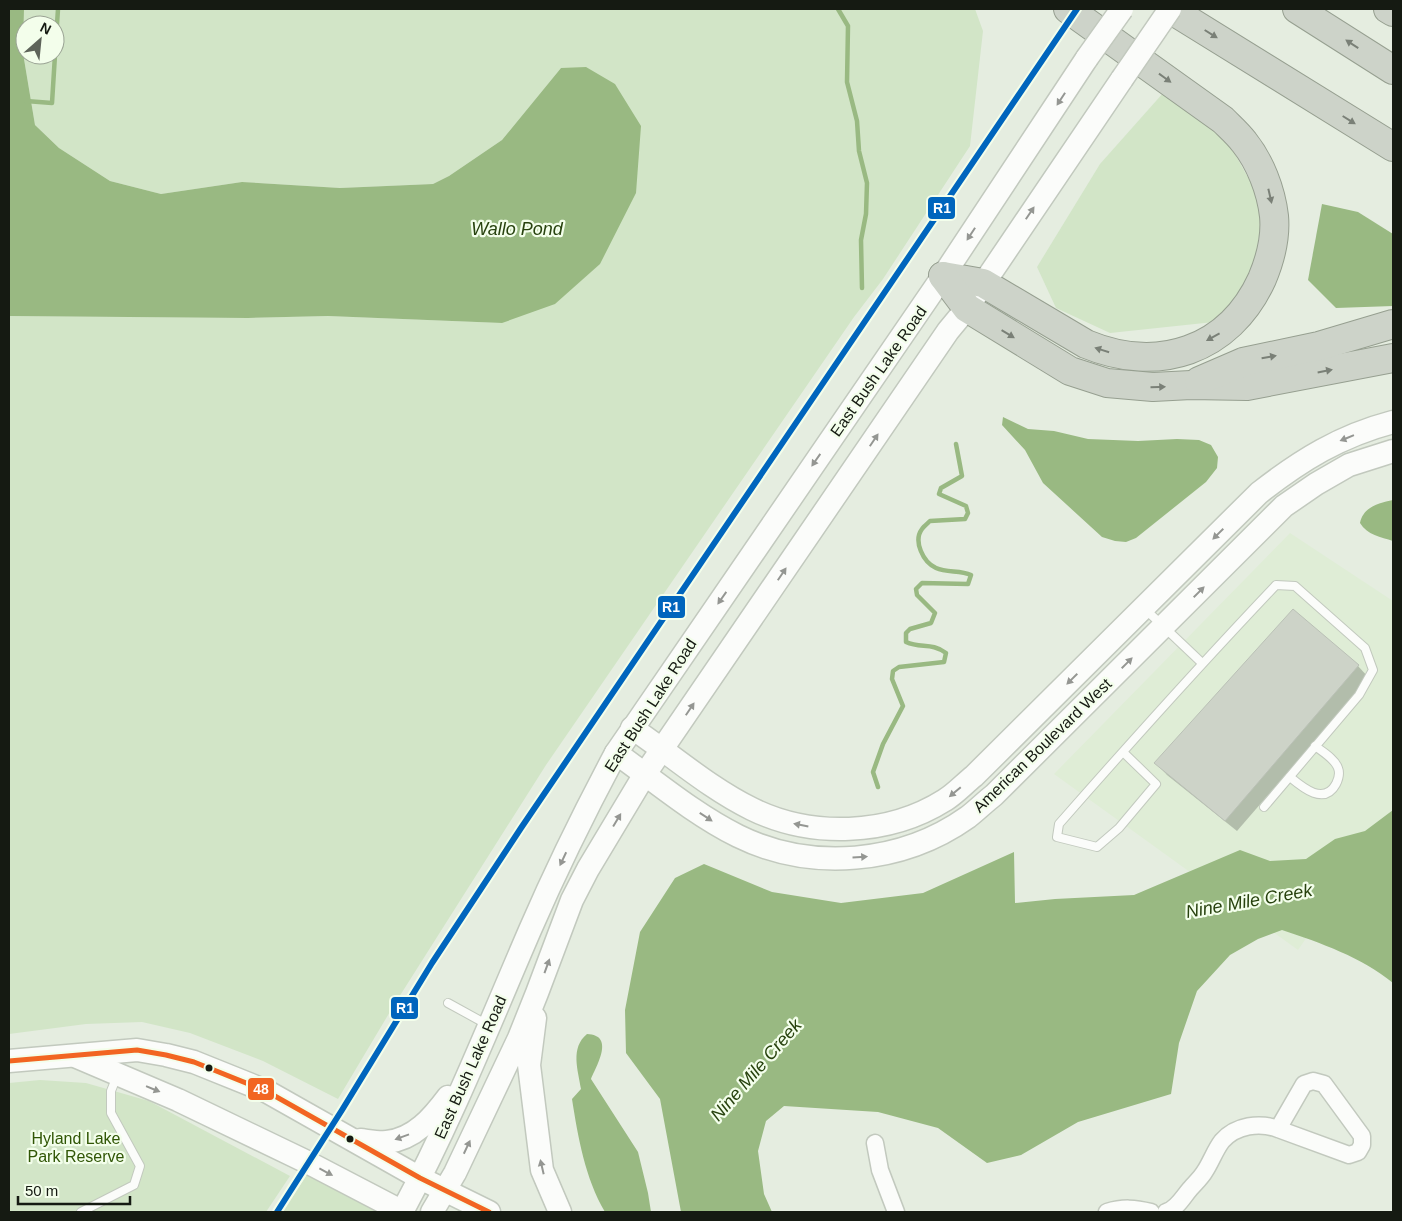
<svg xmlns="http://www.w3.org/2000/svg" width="1402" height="1221" font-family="Arial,sans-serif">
  <rect width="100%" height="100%" fill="#e5ede0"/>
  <polygon fill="#dfedd6" points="1290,533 1393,601 1393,813 1298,950 1054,774"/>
  <g fill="#d2e5c7" fill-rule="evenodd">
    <path d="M24 9H975L983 31 970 146 883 279 854 317 546 765 394 1005 338 1099 263 1061 190 1033 142 1022 86 1024 9 1034V316L248 318 328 316 502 323 561 68 502 140 449 176 433 184 340 188 242 182 161 194 110 181 59 148 35 125 23 53ZM25 25H55V55H25Z"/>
    <polygon points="1164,92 1222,131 1264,206 1252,278 1214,322 1110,333 1056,308 1037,267 1100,164"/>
    <polygon points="40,1080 86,1083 149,1101 290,1176 266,1212 9,1212 9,1083"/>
    <polygon points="308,1173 385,1212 283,1212"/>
  </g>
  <g fill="#99b982">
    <polygon points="9,9 24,9 23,53 35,125 59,148 110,181 161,194 242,182 340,188 433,184 449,176 502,140 561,68 586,67 615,84 641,126 636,193 600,264 555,304 502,323 328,316 248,318 9,316"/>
    <polygon points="1322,204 1358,212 1393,234 1393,306 1336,308 1308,280"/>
    <polygon points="1003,417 1028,429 1054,431 1088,439 1138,441 1177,439 1199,440 1211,445 1218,457 1217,468 1206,482 1136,538 1126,542 1115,541 1102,537 1043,483 1025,450 1002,425"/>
    <path d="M1393 500V541C1381 537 1367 535 1360 523 1363 507 1379 503 1393 500Z"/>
    <path d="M1393 810V983C1361 957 1321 943 1282 930L1258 939 1230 955 1197 991 1179 1043 1171 1094 1078 1122 1021 1155 987 1163 938 1128 878 1112 784 1106 766 1121 758 1151 764 1194 772 1212H681L660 1099 626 1053 625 1010 640 932 675 878 704 864 772 892 841 903 923 893 1014 852 1015 903 1055 899 1134 895 1240 850 1270 861 1306 859 1335 839 1365 831Z"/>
    <path d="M587 1034C615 1035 597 1065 591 1079L638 1152 648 1193 651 1212H605C585 1178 578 1137 572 1099L581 1089C578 1070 570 1048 587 1034Z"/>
  </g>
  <polygon fill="#0003" points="1358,666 1369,678 1237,831 1167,775 1156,763"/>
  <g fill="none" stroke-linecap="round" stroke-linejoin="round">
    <g stroke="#99b982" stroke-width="4.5">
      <polyline points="838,9 848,26 847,82 857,121 859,151 867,183 866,214 861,240 862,288"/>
      <polyline points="55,55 58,9"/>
      <polyline points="26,101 52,103 55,55"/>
      <path d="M878 787 873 772 883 744 903 706 892 679 893 671 899 667 944 662 946 653C931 642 921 649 906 642V633L910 629 931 623 935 613 917 595 916 589 922 583 968 584 971 575C960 570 947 573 936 568 923 562 913 541 922 529 924 526 928 523 930 521L965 519 968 513 966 506 939 494 941 488 962 476 956 444"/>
    </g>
  </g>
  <polygon fill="#cdd3c8" stroke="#bac0b6" points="1293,609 1359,665 1225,821 1154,763"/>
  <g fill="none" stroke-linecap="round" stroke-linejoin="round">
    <defs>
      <g id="lane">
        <polyline points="1145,609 1202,663"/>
        <path d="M1123 752 1156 784 1119 828 1097 847 1057 837 1059 824C1130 743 1202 663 1276 585L1295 586 1365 648 1373 670 1359 695 1264 807"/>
        <path d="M1290 777C1302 787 1324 806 1336 784 1338 780 1340 773 1338 768 1335 759 1323 752 1315 746"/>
        <polyline points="448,1003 488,1025"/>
        <polyline points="81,1212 134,1185 140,1166 111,1113 111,1091 117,1076"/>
      </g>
      <g id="street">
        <polyline points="875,1143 880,1170 896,1212"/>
        <path d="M1107 1212C1123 1207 1135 1208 1151 1212"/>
        <path d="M1166 1212C1177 1209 1183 1197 1190 1189 1195 1183 1201 1178 1205 1171 1211 1162 1215 1150 1222 1141 1236 1125 1260 1122 1278 1129L1349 1155 1358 1152 1362 1145V1136L1324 1084 1313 1081 1304 1084 1278 1129"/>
      </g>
      <g id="secondary">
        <path d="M632 728C672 755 709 788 752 809 811 838 888 836 945 800 955 794 964 784 974 776L1259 493C1301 460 1340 436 1393 422"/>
        <path d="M616 753C655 781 694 814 738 836 811 872 902 864 968 817 977 810 985 802 994 795L1284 506 1316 484 1349 465 1393 451"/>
        <polyline points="535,1018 529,1065 542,1170 560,1212"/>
        <polyline points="77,1057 178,1100 309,1163 403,1212"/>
        <polyline points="9,1061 137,1050 166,1055 194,1062 266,1091 420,1178 489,1212"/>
        <path d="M360 1140C369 1141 379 1143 387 1142 415 1139 433 1117 448 1097"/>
        <path d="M402 1212C451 1121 489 1025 530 930 556 870 585 811 616 753L943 276 1087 58"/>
        <polyline points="432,1212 455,1173 519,1038 537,993 572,900 588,869 645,774 948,331 967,308 1122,79"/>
      </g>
      <g id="highway">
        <polyline points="1170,9 1393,147"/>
        <polyline points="1297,9 1393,70"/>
        <polyline points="1388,9 1393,12"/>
        <path d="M943 276 983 283 1086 344C1158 374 1229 351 1262 279 1270 260 1276 237 1274 216 1271 190 1260 162 1244 142 1238 134 1230 127 1223 120L1068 9"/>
        <polyline points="943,276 967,308 1070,371 1107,383 1153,387 1191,385 1247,386 1393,358"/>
        <polyline points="1199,381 1243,362 1319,346 1393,324"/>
      </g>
    </defs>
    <use href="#lane" stroke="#c2c9be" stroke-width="10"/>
    <use href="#street" stroke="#c2c9be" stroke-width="19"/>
    <use href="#secondary" stroke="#c2c9be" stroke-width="25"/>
    <use href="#highway" stroke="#969f90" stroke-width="30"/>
    <use href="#lane" stroke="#fbfcfa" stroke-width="8"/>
    <use href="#street" stroke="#fbfcfa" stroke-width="16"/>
    <use href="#secondary" stroke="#fbfcfa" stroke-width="22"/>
    <use href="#highway" stroke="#cdd3c9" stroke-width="28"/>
    <defs>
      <g id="secondary-bridge">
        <polyline points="1087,58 1122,9"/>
        <polyline points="1122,79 1170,9"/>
      </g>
    </defs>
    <use href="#secondary-bridge" stroke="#c2c9be" stroke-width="25" stroke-linecap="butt"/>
    <use href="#secondary-bridge" stroke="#fbfcfa" stroke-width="22"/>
    <defs>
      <polyline id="bus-1" points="9,1061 137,1050 166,1055 194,1062 266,1091 420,1178 489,1212"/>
    </defs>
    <use href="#bus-1" stroke="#f3feeb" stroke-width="9"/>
    <use href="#bus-1" stroke="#f26522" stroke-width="5"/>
    <defs>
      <polyline id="rail-1" points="277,1212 342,1110 432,963 521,828 1077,9"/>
    </defs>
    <use href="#rail-1" stroke="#f3feeb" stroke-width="10"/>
    <use href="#rail-1" stroke="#0065bd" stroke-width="6"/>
  </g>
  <defs><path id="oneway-solid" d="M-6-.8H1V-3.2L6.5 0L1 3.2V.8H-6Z" transform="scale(1.25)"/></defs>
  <g fill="#7a8077">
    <use href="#oneway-solid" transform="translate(1211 34) rotate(32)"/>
    <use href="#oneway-solid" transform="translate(1352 44) rotate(-147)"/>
    <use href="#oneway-solid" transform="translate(1165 78) rotate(36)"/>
    <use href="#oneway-solid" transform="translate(1349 120) rotate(32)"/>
    <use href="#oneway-solid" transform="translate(1270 196) rotate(77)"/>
    <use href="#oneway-solid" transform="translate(1008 334) rotate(31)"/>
    <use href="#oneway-solid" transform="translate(1213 337) rotate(151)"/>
    <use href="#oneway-solid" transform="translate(1102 350) rotate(-162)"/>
    <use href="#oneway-solid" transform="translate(1269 357) rotate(-10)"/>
    <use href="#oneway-solid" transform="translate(1325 371) rotate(-11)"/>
    <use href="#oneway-solid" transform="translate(1158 387) rotate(-2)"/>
  </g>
  <g fill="#949692">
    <use href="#oneway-solid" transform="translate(1061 99) rotate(123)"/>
    <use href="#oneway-solid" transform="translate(1030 213) rotate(-56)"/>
    <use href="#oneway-solid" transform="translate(971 234) rotate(123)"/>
    <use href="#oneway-solid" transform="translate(1347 438) rotate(158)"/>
    <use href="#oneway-solid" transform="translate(874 440) rotate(-56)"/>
    <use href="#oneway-solid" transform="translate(816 460) rotate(125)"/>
    <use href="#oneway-solid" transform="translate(1218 534) rotate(135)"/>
    <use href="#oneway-solid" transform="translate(782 574) rotate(-56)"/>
    <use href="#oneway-solid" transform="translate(1199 592) rotate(-45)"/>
    <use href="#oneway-solid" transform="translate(722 598) rotate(125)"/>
    <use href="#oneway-solid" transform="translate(1127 663) rotate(-45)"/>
    <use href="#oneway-solid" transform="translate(1072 679) rotate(135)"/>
    <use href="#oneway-solid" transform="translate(690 709) rotate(-56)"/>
    <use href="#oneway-solid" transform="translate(955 792) rotate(140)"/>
    <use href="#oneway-solid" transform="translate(706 817) rotate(33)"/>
    <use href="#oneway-solid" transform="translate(617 820) rotate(-59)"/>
    <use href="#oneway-solid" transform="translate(801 825) rotate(-169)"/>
    <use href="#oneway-solid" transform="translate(860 857) rotate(-4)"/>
    <use href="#oneway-solid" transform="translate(563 859) rotate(115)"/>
    <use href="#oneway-solid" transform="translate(547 966) rotate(-70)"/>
    <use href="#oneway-solid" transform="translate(153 1089) rotate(22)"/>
    <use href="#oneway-solid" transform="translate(402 1137) rotate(160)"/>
    <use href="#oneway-solid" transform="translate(467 1147) rotate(-65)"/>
    <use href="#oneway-solid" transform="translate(542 1167) rotate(-103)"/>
    <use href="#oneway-solid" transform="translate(326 1172) rotate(28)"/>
  </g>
  <g fill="#151a12" stroke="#f3feeb" stroke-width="2">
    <circle cx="209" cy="1068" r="4.5"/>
    <circle cx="350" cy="1139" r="4.5"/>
  </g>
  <g text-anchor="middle" stroke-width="4.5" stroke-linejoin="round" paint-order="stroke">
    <g font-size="16" fill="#151a12" stroke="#f3feeb">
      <text transform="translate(878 371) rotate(-55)" y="6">East Bush Lake Road</text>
      <text transform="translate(650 705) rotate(-57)" y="6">East Bush Lake Road</text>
      <text transform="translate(1042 745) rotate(-44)" y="6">American Boulevard West</text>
      <text transform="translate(470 1067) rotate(-66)" y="6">East Bush Lake Road</text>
    </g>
    <g font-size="16" fill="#305605" stroke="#f3feeb">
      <text x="76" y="1144">Hyland Lake<tspan x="76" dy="18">Park Reserve</tspan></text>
    </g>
    <g font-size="18" font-style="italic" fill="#27420e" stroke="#f3feeb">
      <text x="517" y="235">Wallo Pond</text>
      <text transform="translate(1249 901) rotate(-10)" y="6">Nine Mile Creek</text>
      <text transform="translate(756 1070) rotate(-49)" y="6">Nine Mile Creek</text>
    </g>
  </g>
  <g stroke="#f3feeb" stroke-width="2">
    <rect x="927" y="196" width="29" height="24" rx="5" fill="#0065bd"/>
    <rect x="657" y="595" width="29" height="24" rx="5" fill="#0065bd"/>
    <rect x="390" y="996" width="29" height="24" rx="5" fill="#0065bd"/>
    <rect x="247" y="1077" width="28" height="24" rx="5" fill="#f26522"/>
  </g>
  <g font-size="14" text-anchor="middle" font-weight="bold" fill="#fff">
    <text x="942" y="213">R1</text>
    <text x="671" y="612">R1</text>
    <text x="405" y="1013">R1</text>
    <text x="261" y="1094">48</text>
  </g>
  <rect width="1402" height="1221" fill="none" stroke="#151a12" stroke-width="20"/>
  <g transform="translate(40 40) rotate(27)"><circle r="24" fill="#f3feeb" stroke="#9aa394"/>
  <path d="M0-4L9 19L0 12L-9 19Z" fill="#5e645a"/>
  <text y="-8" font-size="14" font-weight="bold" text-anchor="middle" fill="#151a12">N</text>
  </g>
  <path d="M18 1196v8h112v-8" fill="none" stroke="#151a12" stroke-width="2.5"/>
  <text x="25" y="1196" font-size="15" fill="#151a12" stroke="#f3feeb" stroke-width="4" paint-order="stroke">50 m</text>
</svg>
